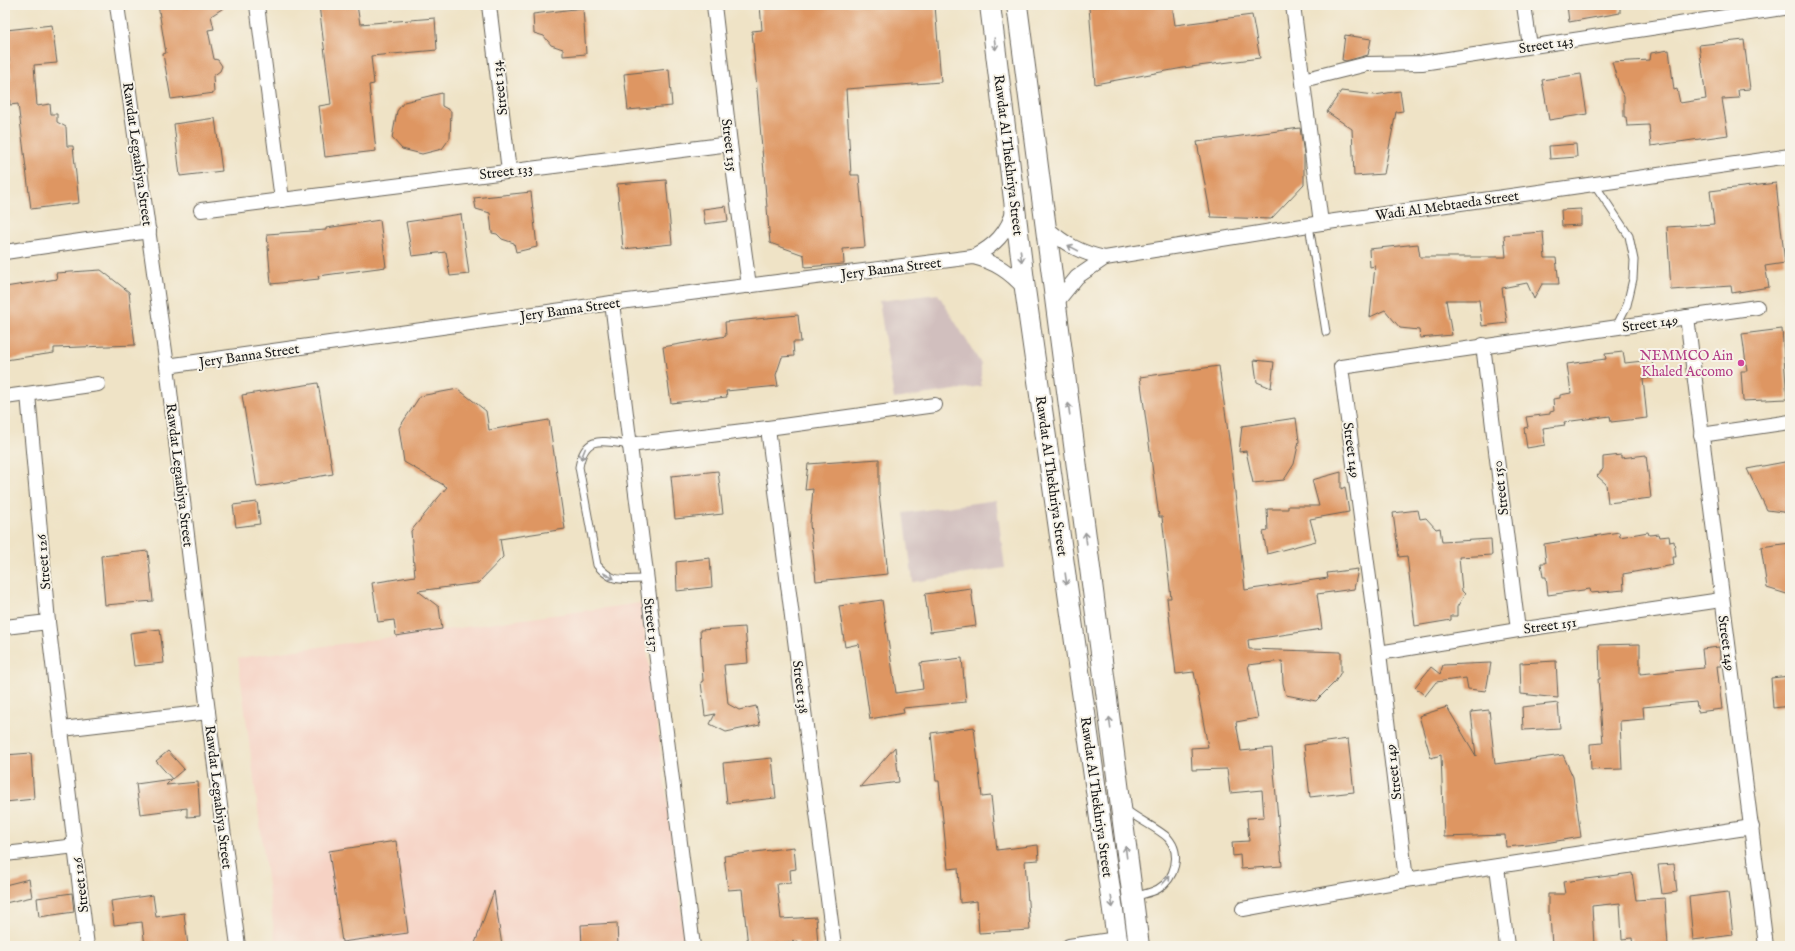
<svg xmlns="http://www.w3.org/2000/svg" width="1795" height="951" font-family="'IM FELL English',serif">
  <rect width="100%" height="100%" fill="#f7f3e8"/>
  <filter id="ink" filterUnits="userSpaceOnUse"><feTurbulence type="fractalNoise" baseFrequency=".025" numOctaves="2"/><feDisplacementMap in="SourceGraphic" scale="8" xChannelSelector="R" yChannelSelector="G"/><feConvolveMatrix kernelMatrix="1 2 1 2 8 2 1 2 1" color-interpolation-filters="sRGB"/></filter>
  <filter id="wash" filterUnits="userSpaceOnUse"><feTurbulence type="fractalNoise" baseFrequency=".012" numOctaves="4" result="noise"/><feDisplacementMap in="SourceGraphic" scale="16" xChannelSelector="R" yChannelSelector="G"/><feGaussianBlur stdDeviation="0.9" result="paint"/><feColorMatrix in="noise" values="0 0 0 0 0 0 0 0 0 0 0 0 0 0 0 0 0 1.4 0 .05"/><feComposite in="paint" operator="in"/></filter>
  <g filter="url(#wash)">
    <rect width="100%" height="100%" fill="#efe3c6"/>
    <polygon fill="#f6d2c4" points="641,603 686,946 276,946 238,658"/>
    <g fill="#d1bfbe">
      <polygon points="938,294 981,364 981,386 894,399 879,301"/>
      <polygon points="996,500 1005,568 913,582 904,513"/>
    </g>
    <g id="blocks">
      <g fill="#de9662">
        <polygon points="158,5 228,5 211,16 214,29 208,30 214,59 218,60 222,66 220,71 213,76 214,93 171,99 163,54 166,53"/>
        <polygon points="319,5 357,5 360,24 435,18 437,50 371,56 374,84 369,85 376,151 325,157 319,106 331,104"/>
        <polygon points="760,5 800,5 800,7 815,5 935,5 941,82 846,89 851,175 859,175 865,247 843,249 844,264 805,267 804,255 770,243 752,31 762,30"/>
        <polygon points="1131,5 1172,5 1175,25 1252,15 1260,58 1183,68 1095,84 1089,7"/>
        <polygon points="1567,5 1620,5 1620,13 1569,22"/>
        <polygon points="583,8 586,54 563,56 563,49 551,45 544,36 534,33 533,14"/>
        <polygon points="52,25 57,63 34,65 37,106 50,104 51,114 57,114 57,122 66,127 67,146 73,146 79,203 31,209 18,104 10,105 8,79 11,79 6,30"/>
        <polygon points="1345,35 1371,39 1368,55 1346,61 1342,60"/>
        <polygon points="1744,40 1750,89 1738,90 1739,98 1722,99 1728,135 1651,146 1649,125 1627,126 1626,117 1624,117 1624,97 1620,89 1612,62 1650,60 1651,53 1669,50 1674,90 1677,89 1680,103 1706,99 1699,45"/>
        <polygon points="669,69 672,106 628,110 624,74"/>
        <polygon points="1581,74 1587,114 1549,120 1542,80"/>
        <polygon points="1341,91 1375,95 1400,91 1403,111 1396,112 1384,174 1354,176 1352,129 1327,112"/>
        <polygon points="442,93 442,106 451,111 450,138 442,149 422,154 402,149 392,138 397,111 404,102"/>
        <polygon points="215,118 222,171 180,176 174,124"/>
        <polygon points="1300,128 1304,154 1304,184 1271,219 1211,217 1197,142"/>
        <polygon points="1576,144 1577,157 1550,159 1549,146"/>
        <polygon points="666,180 672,244 623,249 617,184"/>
        <polygon points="1776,183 1785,263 1765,266 1769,287 1732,293 1731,286 1671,290 1667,227 1714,224 1710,191"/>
        <polygon points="531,192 537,247 516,252 514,243 502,239 497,234 492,233 490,213 476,209 474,198"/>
        <polygon points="726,206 728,221 705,224 703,209"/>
        <polygon points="1581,209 1581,225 1562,226 1561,210"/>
        <polygon points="461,214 469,274 450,276 446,252 412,256 406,222"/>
        <polygon points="380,220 386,267 318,276 319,279 271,284 267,234 326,230 326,228"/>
        <polygon points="1543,232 1545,258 1556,258 1559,284 1542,284 1534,299 1527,283 1502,288 1507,323 1482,326 1479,300 1446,300 1452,335 1420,338 1419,330 1400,328 1385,310 1370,317 1375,266 1370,267 1369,249 1418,244 1420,257 1506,257 1504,235"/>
        <polygon points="101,270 129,292 135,345 54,348 54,353 5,360 5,287 57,279 56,273"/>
        <polygon points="798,315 801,342 793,342 794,356 782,357 776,375 778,386 726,391 727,397 671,403 663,347 726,336 725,322"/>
        <polygon points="1782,329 1787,399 1743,401 1741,371 1747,371 1742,334"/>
        <polygon points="1623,352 1625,363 1652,360 1654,378 1643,379 1647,418 1611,422 1610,416 1564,422 1565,425 1543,428 1545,445 1527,448 1524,428 1528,427 1526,417 1550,414 1550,412 1554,411 1553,399 1560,398 1560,395 1571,393 1567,364 1606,359 1605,354"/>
        <polygon points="1254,360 1274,362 1271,388 1257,382"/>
        <polygon points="1219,366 1231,454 1245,590 1328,578 1327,573 1358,569 1354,589 1317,594 1322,629 1248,640 1249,649 1341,652 1341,672 1335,682 1316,701 1286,695 1283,683 1282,661 1248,665 1258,718 1236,722 1241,751 1272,748 1282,866 1241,869 1240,855 1233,856 1232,842 1249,841 1247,818 1264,817 1262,790 1230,793 1227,769 1192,770 1191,748 1208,747 1194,672 1176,674 1167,598 1171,598 1162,517 1159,517 1140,377"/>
        <polygon points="318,383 333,474 257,487 242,395"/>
        <polygon points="458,389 486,411 489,430 549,420 565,529 500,539 503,557 478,583 418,591 439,607 442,629 396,636 394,620 378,622 372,583 415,576 411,531 447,487 404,462 399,428 420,396"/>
        <polygon points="1296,418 1299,441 1294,464 1284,480 1253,483 1246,451 1239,452 1242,426"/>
        <polygon points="1621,455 1621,458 1646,455 1651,498 1608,503 1606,484 1597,476 1603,469 1603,457"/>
        <polygon points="879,459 879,493 888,574 816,581 810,524 813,489 805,490 808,464"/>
        <polygon points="1790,461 1790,513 1767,510 1747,469"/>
        <polygon points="718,471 723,514 675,519 671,476"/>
        <polygon points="1341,472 1341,489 1345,487 1349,512 1310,519 1316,541 1267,554 1263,532 1268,531 1267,509 1288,509 1288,506 1319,506 1312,480"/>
        <polygon points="257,502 260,524 236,527 233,505"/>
        <polygon points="1418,510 1420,519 1426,518 1436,529 1440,528 1442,542 1491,539 1492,555 1459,557 1462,591 1465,594 1457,607 1457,616 1451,616 1451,620 1415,626 1407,556 1399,557 1393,513"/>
        <polygon points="1619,532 1620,537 1648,532 1649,535 1659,534 1660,537 1669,536 1670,542 1674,541 1676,557 1673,557 1674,565 1623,574 1624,590 1591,593 1590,589 1548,595 1546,577 1543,577 1541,563 1546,563 1544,544"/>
        <polygon points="1790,543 1790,595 1767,588 1761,547"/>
        <polygon points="148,551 153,601 105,605 101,556"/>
        <polygon points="710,558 712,587 677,591 676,562"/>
        <polygon points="971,588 976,626 930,632 925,594"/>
        <polygon points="882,600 896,693 923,689 920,663 962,658 966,702 903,708 904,713 870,719 859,644 845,647 839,606"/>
        <polygon points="745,627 748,663 724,665 728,704 739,710 756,706 760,725 726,732 710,724 715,714 705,716 701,682 703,681 700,630"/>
        <polygon points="160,629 164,663 134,666 130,633"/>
        <polygon points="1640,644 1640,674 1704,668 1702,649 1719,647 1721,666 1717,666 1722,709 1698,712 1696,702 1643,707 1644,719 1620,721 1622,769 1591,770 1590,744 1603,743 1598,679 1600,679 1599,645"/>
        <polygon points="1556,661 1558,698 1521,694 1520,663"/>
        <polygon points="1491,663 1486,691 1468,689 1466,678 1436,682 1425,696 1415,687 1431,667 1440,674 1443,665"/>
        <polygon points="1790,676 1790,706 1773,708 1771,678"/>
        <polygon points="1558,703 1560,728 1523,730 1522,707"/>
        <polygon points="1447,707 1476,756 1471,712 1489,710 1495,764 1563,755 1573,777 1581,837 1539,844 1506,847 1505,835 1444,837 1441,755 1431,758 1419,716"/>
        <polygon points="974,727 982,797 991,796 997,850 1038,845 1039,860 1025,861 1030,930 979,933 977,901 960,903 958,868 948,869 939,781 936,781 931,733"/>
        <polygon points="1348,739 1354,792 1310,797 1304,745"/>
        <polygon points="895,747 899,782 860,787"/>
        <polygon points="168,751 184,769 172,779 156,761"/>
        <polygon points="31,753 34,799 5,802 5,755"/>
        <polygon points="772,758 776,798 727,803 723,763"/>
        <polygon points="172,779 166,785 198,782 200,816 187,817 187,808 140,814 136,784"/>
        <polygon points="396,841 408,933 342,942 329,851"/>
        <polygon points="794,847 796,869 790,870 791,883 777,884 781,919 816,917 818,945 798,946 798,941 748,946 742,889 728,890 724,856"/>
        <polygon points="1674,864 1677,892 1662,894 1658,865"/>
        <polygon points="1632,873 1636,900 1665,898 1668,946 1633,946 1632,938 1622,939 1620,903 1592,906 1594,946 1552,946 1550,915 1548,914 1548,894 1565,894 1563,882"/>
        <polygon points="29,879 32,897 5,903 5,885"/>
        <polygon points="494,891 502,946 474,946"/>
        <polygon points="1728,892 1733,935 1693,940 1689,897"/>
        <polygon points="72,893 74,912 39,917 37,898"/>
        <polygon points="153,895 156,917 184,913 188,946 145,946 142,922 114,925 111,901"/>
        <polygon points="617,923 618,946 582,946 581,925"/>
      </g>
    </g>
  </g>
  <g filter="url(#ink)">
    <use href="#blocks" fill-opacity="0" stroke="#666258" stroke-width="1"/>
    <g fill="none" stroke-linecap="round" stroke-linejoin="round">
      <defs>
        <g id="lane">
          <polyline points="1595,185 1629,236 1634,260 1633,279 1627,305 1616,327"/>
          <polyline points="1309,225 1326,332"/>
          <path d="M629 445C602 441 585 434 579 467L597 565C613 584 623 579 646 579"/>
          <path d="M1125 809C1137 819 1159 829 1168 838 1182 854 1175 879 1158 889 1151 893 1142 894 1134 897"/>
        </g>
        <g id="street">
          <polyline points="117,5 167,366 208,712 238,946"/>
          <polyline points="257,5 282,200"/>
          <polyline points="489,5 509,171"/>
          <polyline points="714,5 730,144 749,286"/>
          <polyline points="1293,5 1321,223"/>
          <polyline points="1524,5 1530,46"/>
          <polyline points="1303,80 1367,64 1422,63 1790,7"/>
          <polyline points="201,210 730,144"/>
          <path d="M1046 227C1064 244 1081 253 1105 258"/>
          <polyline points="5,252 149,231"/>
          <path d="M973 257C994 246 1008 233 1014 209"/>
          <polyline points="612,303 693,946"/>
          <polyline points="1055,304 1077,277 1105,258 1321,223 1790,156"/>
          <polyline points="1687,317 1766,946"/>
          <polyline points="1483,345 1518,630"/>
          <path d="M167 366 612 303 973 257C995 262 1010 272 1025 289"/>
          <polyline points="28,394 48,622 87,946"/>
          <polyline points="5,397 98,384"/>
          <polyline points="768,428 834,946"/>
          <polyline points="1701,435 1790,422"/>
          <polyline points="629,445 768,428 935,405"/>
          <polyline points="5,627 48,622"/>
          <polyline points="1379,653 1518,630 1721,600"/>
          <polyline points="62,729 208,712"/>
          <polyline points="5,854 76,846"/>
          <polyline points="1497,867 1507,946"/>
          <polyline points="1406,880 1379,653 1341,367 1757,307"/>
          <polyline points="1243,909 1406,880 1752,827"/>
          <polyline points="1069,946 1117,939"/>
        </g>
        <g id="secondary">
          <polyline points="990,5 1025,289 1118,946"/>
          <polyline points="1017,5 1139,946"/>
        </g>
      </defs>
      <use href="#lane" stroke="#666258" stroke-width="9"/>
      <use href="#street" stroke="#666258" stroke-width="16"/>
      <use href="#secondary" stroke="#666258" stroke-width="22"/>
      <use href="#lane" stroke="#fff" stroke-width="7"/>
      <use href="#street" stroke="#fff" stroke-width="14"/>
      <use href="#secondary" stroke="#fff" stroke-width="20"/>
    </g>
    <defs><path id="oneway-shaft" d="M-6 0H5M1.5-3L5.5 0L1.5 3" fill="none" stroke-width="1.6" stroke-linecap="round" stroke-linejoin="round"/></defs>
    <g stroke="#999">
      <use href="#oneway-shaft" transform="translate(995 44) rotate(83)"/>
      <use href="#oneway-shaft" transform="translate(1073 248) rotate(-152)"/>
      <use href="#oneway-shaft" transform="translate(1021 256) rotate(84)"/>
      <use href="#oneway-shaft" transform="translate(1069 409) rotate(-97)"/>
      <use href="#oneway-shaft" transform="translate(583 454) rotate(112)"/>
      <use href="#oneway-shaft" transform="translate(1086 538) rotate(-97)"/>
      <use href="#oneway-shaft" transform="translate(609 576) rotate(28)"/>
      <use href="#oneway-shaft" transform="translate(1066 579) rotate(82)"/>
      <use href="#oneway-shaft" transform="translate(1110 723) rotate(-97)"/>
      <use href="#oneway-shaft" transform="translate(1126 852) rotate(-97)"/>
      <use href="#oneway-shaft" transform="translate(1166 880) rotate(-49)"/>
      <use href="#oneway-shaft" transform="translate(1112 902) rotate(82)"/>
    </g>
  </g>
  <circle fill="#d1479c" stroke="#f7f3e8" stroke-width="1.5" cx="1741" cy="363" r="4"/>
  <g text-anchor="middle" stroke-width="4" stroke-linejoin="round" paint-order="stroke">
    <g font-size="14" fill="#1c1c1c" stroke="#f7f3e8">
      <text transform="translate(1546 44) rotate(-9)" y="5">Street 143</text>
      <text transform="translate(499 88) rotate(-97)" y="5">Street 134</text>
      <text transform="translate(730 145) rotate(83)" y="5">Street 135</text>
      <text transform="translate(138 154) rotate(82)" y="5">Rawdat Legaabiya Street</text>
      <text transform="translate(1009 155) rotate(83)" y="5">Rawdat Al Thekhriya Street</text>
      <text transform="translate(506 171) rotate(-7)" y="5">Street 133</text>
      <text transform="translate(1447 205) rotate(-8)" y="5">Wadi Al Mebtaeda Street</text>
      <text transform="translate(891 268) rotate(-7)" y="5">Jery Banna Street</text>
      <text transform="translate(570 309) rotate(-8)" y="5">Jery Banna Street</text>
      <text transform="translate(1650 323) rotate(-8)" y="5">Street 149</text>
      <text transform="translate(249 355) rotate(-8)" y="5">Jery Banna Street</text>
      <text transform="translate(1352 450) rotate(82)" y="5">Street 149</text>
      <text transform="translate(180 475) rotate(83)" y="5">Rawdat Legaabiya Street</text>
      <text transform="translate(1052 476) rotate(82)" y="5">Rawdat Al Thekhriya Street</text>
      <text transform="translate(1500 488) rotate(-97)" y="5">Street 150</text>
      <text transform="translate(43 562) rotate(-95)" y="5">Street 126</text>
      <text transform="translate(652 625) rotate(83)" y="5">Street 137</text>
      <text transform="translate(1550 625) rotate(-8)" y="5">Street 151</text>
      <text transform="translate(1727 643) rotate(82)" y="5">Street 149</text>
      <text transform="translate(801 687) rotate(83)" y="5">Street 138</text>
      <text transform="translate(1393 772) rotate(-97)" y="5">Street 149</text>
      <text transform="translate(219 797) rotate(83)" y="5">Rawdat Legaabiya Street</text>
      <text transform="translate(1097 797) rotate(82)" y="5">Rawdat Al Thekhriya Street</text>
      <text transform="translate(80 885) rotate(-97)" y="5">Street 126</text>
    </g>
    <g font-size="14" fill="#b23c85" stroke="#f7f3e8" text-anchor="end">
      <text x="1733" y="360">NEMMCO Ain<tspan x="1733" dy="16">Khaled Accomo</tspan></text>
    </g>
  </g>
  <rect width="1795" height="951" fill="none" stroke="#f7f3e8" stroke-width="20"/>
</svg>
